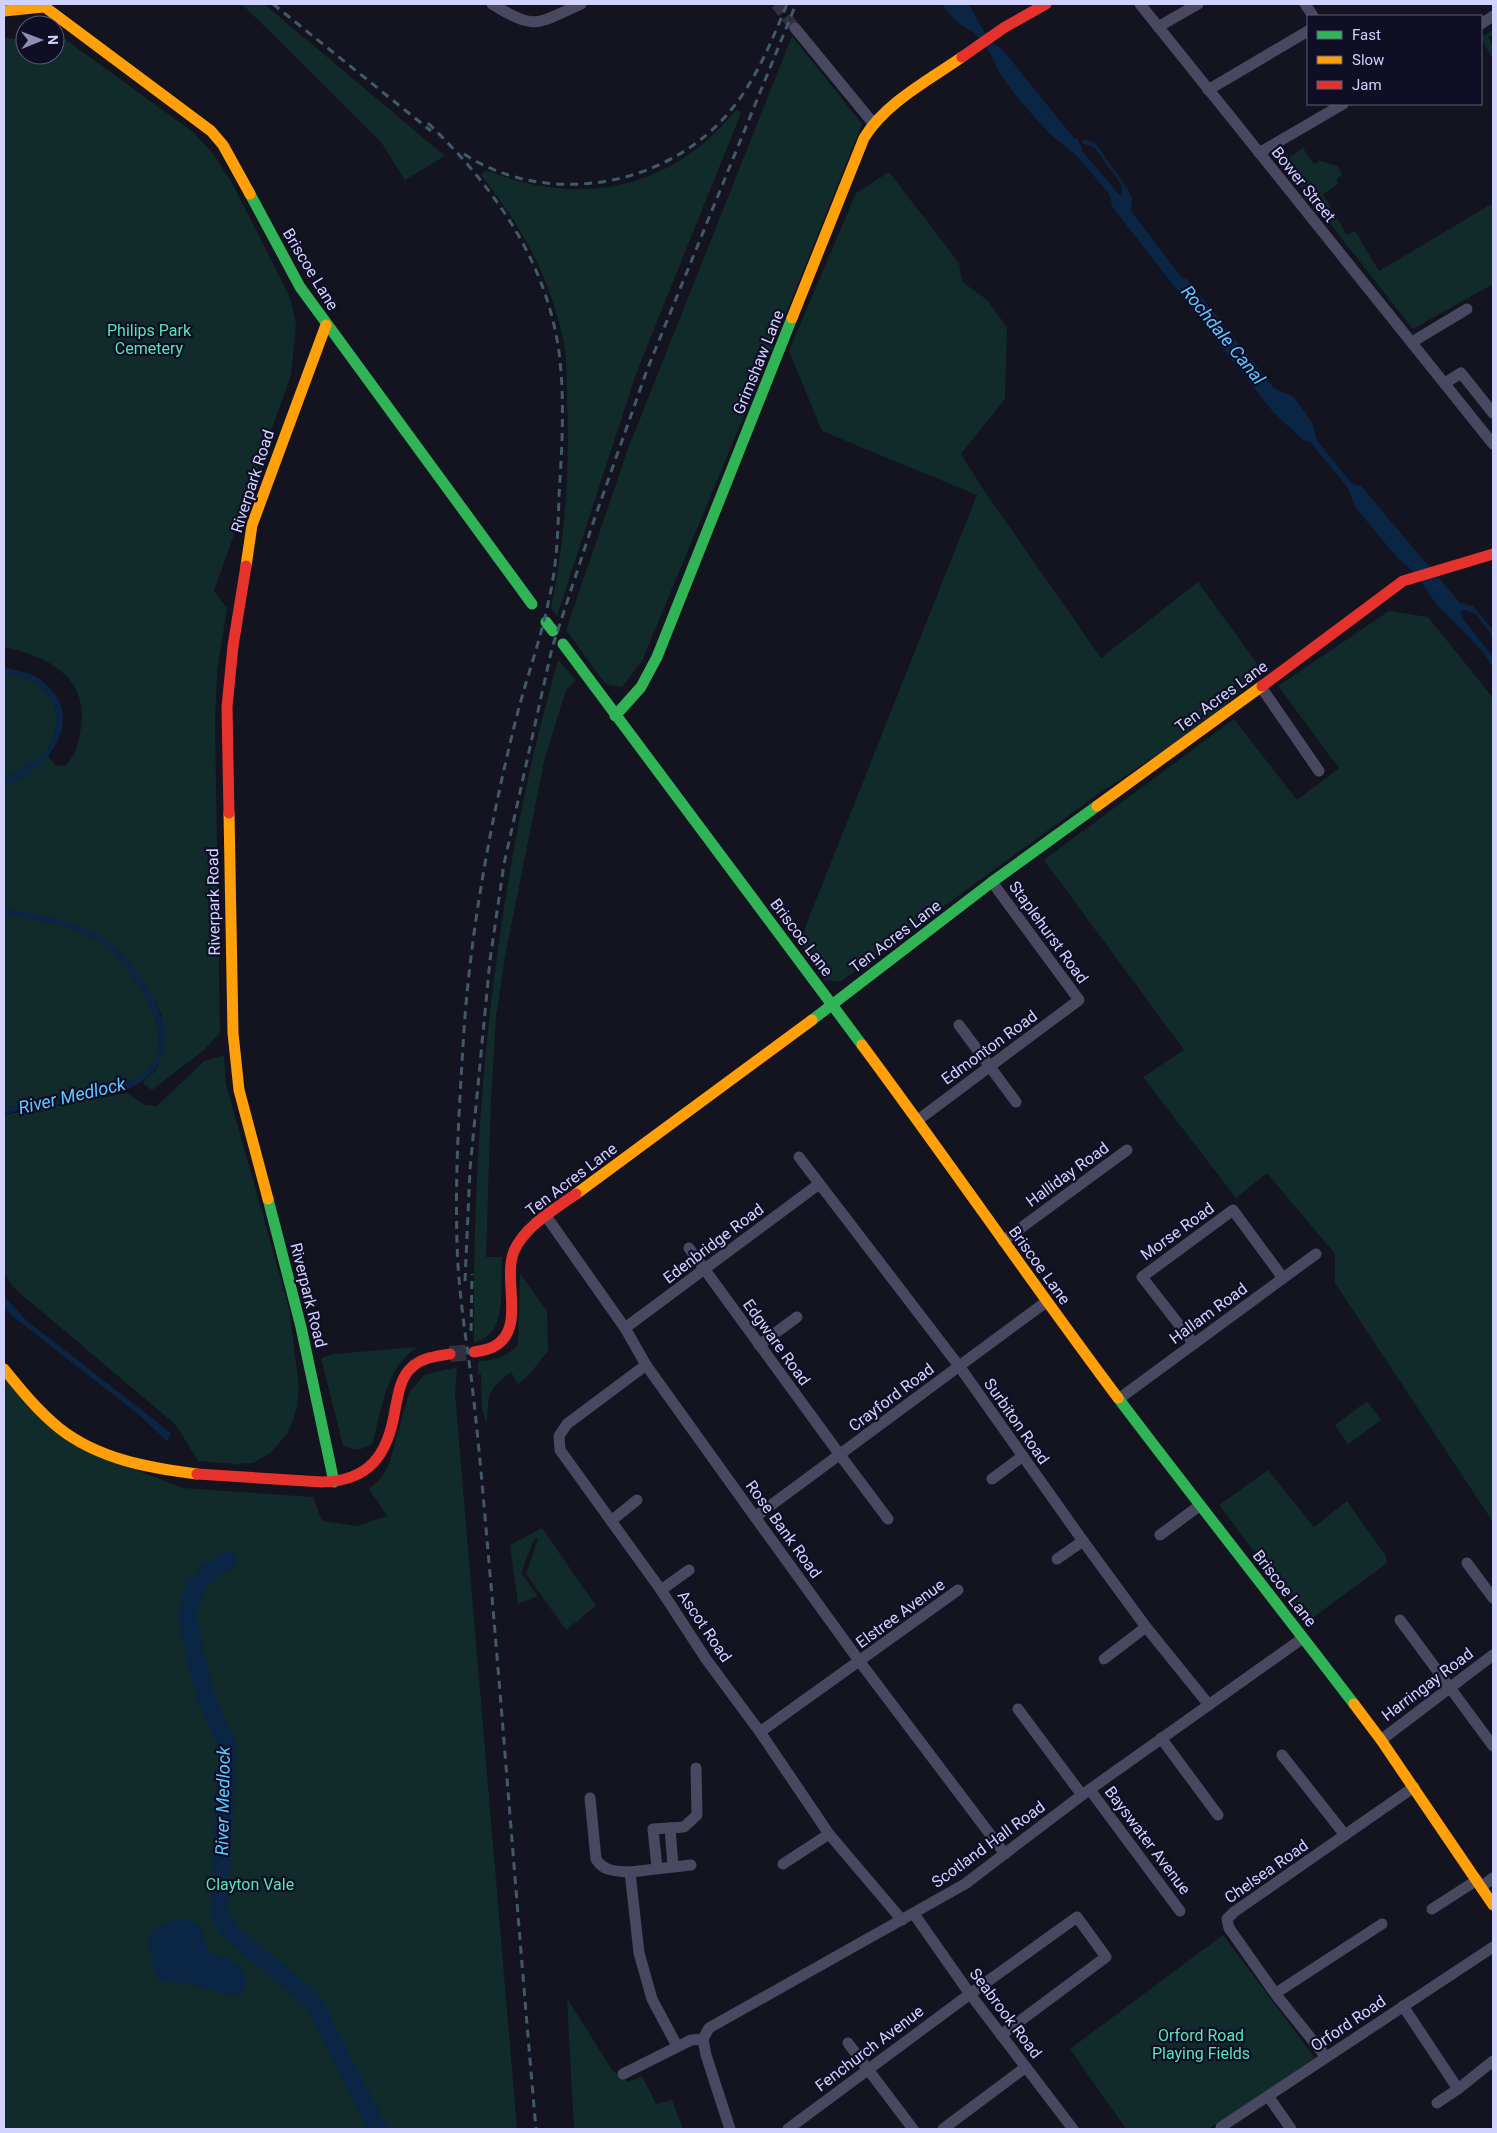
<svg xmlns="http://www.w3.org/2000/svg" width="1497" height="2133" font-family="Roboto,sans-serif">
  <rect width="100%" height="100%" fill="#141320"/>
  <g fill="#112b2a">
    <polygon points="242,4 264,4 445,156 405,180 381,142"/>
    <polygon points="1493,30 1493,34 1488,37 1493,45 1493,55 1491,56 1481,38"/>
    <path d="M55 32 193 132 214 155 232 183 288 293 293 309 296 325 291 375 214 591 227 608 217 672 215 722 220 1033 204 1050 152 1090 144 1084V1080L154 1072 159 1063 162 1015 156 1003 132 966 121 953 79 926 4 908V786L20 777 48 756 55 765 65 766C77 754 78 743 81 727 89 676 46 656 4 647V37L25 41V55H55Z"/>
    <polygon points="792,36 862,124 773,346 642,661 622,687 608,685 602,679 566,630 628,449"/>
    <path d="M737 110 741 113 636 374 557 616 551 608C565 540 570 470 567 401 567 382 567 362 564 344 551 278 522 227 481 175L485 170C559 199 634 198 699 147 713 136 725 122 737 110Z"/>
    <polygon points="1303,148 1314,164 1320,161 1338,166 1342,175 1336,179 1338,184 1323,194 1347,235 1355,231 1379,271 1493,203 1493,284 1413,329 1287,169 1289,158"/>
    <polygon points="889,172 959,263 962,282 986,299 1007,327 1005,399 961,454 981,486 1101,658 1198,582 1263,672 1206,722 1091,799 840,982 824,980 799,943 977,495 822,431 789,351 856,193"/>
    <polygon points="1389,611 1428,617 1493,698 1493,1522 1335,1283 1335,1254 1267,1173 1236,1198 1143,1077 1184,1050 1044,860 1234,719 1297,800 1339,768 1278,686"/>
    <path d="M558 660 576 680 566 690 545 757 506 951 496 1017 491 1100 486 1257H502C501 1277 504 1315 493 1330 488 1337 481 1340 474 1343 472 1141 490 937 537 740 543 713 551 687 558 660Z"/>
    <path d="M4 673C13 675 25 677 33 682 62 698 64 736 40 757 29 766 16 773 4 780Z"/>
    <path d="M4 914C31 919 76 925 98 941 131 962 187 1042 142 1074 103 1102 48 1095 4 1109Z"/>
    <polygon points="224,1055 226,1084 289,1308 299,1386 297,1407 292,1423 287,1434 270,1453 253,1463 235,1464 198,1461 176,1425 14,1288 4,1273 4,1115 127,1093 145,1105 157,1106 204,1061"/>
    <path d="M520 1273 547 1311 548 1351 528 1376 518 1384 511 1372C487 1391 488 1394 487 1424L482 1408 481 1374H478V1361C494 1360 507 1358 518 1344Z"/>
    <path d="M418 1347C385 1366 382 1411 372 1444 361 1451 354 1451 343 1445L321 1358 333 1354Z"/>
    <polygon points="457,1367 455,1394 517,2129 4,2129 4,1378 62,1437 133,1469 184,1488 313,1497 322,1521 358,1526 387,1516 369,1489 382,1477 389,1464 409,1393 424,1375"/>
    <polygon points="1367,1401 1381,1420 1348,1444 1335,1425"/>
    <polygon points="1268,1470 1314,1527 1347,1501 1386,1556 1387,1563 1307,1622 1219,1505"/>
    <polygon points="542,1528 596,1606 566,1630 526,1574 538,1539 534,1539 521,1573 538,1596 518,1604 510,1545"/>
    <polygon points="1223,1935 1315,2058 1208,2129 1126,2129 1070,2049"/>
    <polygon points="567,1998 612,2070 628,2082 642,2076 656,2104 672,2100 683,2129 574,2129"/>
  </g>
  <g fill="#0b2544">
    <path d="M941 4H968C979 19 984 40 1002 49L1074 138 1078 139 1083 152 1120 196 1122 193 1121 184 1094 147 1083 144V139L1095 143 1127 188 1132 198 1131 211 1182 278 1187 279 1274 388 1294 397 1313 424 1316 439 1352 484 1361 486 1460 603 1473 606 1493 630V637L1476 614 1464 610 1460 612 1464 620 1493 657V669C1482 644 1450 622 1434 601 1423 586 1416 570 1399 560L1355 507 1348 488 1310 442 1303 440 1273 412 1124 222 1112 206 1110 195 1077 156 1049 133 1020 101 1000 74 990 53 974 33 958 23Z"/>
    <path d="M4 667C14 670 27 672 37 677 45 682 53 691 58 699 77 737 37 775 4 786V780C16 773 29 766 40 757 64 735 62 698 33 682 25 677 13 675 4 673Z"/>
    <path d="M4 908C33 914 65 918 92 931 134 953 200 1043 142 1081 114 1100 74 1102 41 1107 28 1109 16 1110 4 1115V1109C48 1095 103 1102 142 1074 187 1042 131 962 98 941 76 925 31 919 4 914Z"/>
    <polygon points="4,1296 26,1320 171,1433 167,1441 138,1414 11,1315 4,1306"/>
    <path d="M175 1919H186L200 1925 208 1952 212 1954 227 1957 246 1973 245 1985 242 1994C222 1997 206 1987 187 1984 177 1981 166 1983 156 1980L148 1939C155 1928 163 1922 175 1919Z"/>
  </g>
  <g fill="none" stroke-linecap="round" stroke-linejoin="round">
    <polyline stroke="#0b2544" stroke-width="18" points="228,1560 211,1571 194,1589 187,1616 205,1697 228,1746 219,1911 226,1927 234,1935 312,2000 378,2129"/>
    <polyline stroke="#303041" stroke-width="11" stroke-dasharray="11 5.5" stroke-linecap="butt" points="776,4 795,28"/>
    <polyline stroke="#303041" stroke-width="16" stroke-dasharray="16 8" stroke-linecap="butt" points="450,1354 474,1352"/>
    <g stroke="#484961" stroke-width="11">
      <path d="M492 4C536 31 536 24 581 4"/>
      <polyline points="1140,4 1493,444"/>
      <polyline points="1305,4 1313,16"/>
      <polyline points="1481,24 1493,16"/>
      <polyline points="1158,27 1198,4"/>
      <polyline points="795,28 873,123"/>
      <polyline points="1208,90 1308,31"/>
      <polyline points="1259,153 1343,104"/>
      <polyline points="1412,342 1467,309"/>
      <polyline points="1445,383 1461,373 1493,413"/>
      <polyline points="1261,687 1319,771"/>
      <polyline points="959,1025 1016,1102"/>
      <polyline points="918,1120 1079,1000 992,882"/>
      <polyline points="799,1157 959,1366 1083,1541 1146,1627 1209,1705"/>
      <polyline points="546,1216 625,1328 646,1365 755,1517 860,1662 1005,1854"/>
      <polyline points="1003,1241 1127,1150"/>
      <polyline points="689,1248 840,1455 888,1519"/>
      <polyline points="625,1328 819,1184"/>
      <polyline points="1194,1344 1142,1277 1233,1210 1283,1278"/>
      <polyline points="759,1345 797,1317"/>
      <polyline points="646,1365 567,1424 559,1436 560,1450 661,1590 706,1659 760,1732 829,1834 902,1920"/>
      <polyline points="1120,1398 1316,1254"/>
      <polyline points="992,1479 1023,1456"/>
      <polyline points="755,1517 1046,1302"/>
      <polyline points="611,1521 637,1500"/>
      <polyline points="1160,1535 1199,1506"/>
      <polyline points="1057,1559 1083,1541"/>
      <polyline points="1467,1563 1493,1598"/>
      <polyline points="661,1590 689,1570"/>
      <polyline points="1400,1620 1493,1746"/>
      <polyline points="1104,1659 1146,1627"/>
      <polyline points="1018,1709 1082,1795"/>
      <polyline points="760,1732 958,1590"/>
      <polyline points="1161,1738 1218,1815"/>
      <polyline points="1381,1740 1493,1655"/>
      <polyline points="1282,1755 1345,1835"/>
      <polyline points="1090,1790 1180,1911"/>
      <path d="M590 1798 596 1859C604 1872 616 1871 630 1872"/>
      <polyline points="670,1828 673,1866"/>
      <polyline points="783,1864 829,1834"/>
      <polyline points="657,1868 653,1829 684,1827 697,1815 696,1768"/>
      <polyline points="1481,1887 1493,1878"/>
      <polyline points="1432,1909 1477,1880"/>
      <polyline points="914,1914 970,1994 1073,2129"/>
      <polyline points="1276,1993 1382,1924"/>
      <polyline points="1403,2006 1458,2089 1493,2061"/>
      <polyline points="703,2039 709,2028 965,1884 1082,1795 1303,1638"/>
      <polyline points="703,2039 706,2055 730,2129"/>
      <polyline points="848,2043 913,2129"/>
      <polyline points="677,2046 652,1999 639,1953 630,1872 691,1865"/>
      <polyline points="1326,2057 1277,1996 1229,1928 1227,1919 1234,1912 1414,1787"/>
      <polyline points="623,2074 691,2040 703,2039"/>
      <polyline points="1268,2096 1291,2129"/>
      <polyline points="1437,2103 1458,2089"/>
      <polyline points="1221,2127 1493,1947"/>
      <polyline points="788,2129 970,1994 1077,1917 1106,1957 1001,2035"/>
      <polyline points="943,2129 1026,2067"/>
    </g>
    <g stroke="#30b455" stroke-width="11">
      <polyline points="250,194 300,287 532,604"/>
      <polyline points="546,622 553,631"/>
      <polyline points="563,644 862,1045"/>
      <polyline points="615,716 641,687 657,657 792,318"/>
      <polyline points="812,1020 992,882 1097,806"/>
      <polyline points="268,1199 301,1327 334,1482"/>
      <path d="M1118 1398C1196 1501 1276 1602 1354 1704"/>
    </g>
    <g stroke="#ff9f0a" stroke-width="11">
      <polyline points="41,4 211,131 223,145 250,194"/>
      <polyline points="4,11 43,7"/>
      <path d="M792 318 864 138C885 103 929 80 962 57"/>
      <polyline points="246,566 252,525 326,325"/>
      <polyline points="1097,806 1262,686"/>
      <polyline points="229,813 233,1033 239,1090 268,1199"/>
      <path d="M862 1045C949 1162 1031 1282 1118 1398"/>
      <polyline points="576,1194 812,1020"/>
      <path d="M4 1369C21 1390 38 1411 59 1428 98 1459 149 1468 197 1474"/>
      <polyline points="1354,1704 1381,1740 1493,1905"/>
    </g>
    <g stroke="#e5322d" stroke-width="11">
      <polyline points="962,57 1005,27 1046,4"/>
      <polyline points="1262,686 1403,581 1493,554"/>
      <polyline points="229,813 227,707 233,646 246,566"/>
      <path d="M474 1352C480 1351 487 1350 493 1347 527 1330 502 1280 514 1251 525 1226 555 1209 576 1194"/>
      <path d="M197 1474 322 1482C370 1481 388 1454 395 1410 398 1396 400 1378 411 1368 421 1358 436 1356 450 1354"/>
    </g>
    <g stroke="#405a69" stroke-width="3" stroke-dasharray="8 6" stroke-linecap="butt">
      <polyline points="273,4 431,131"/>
      <path d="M428 123C493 186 546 259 559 352 565 400 562 448 559 496 558 531 557 565 549 599 541 639 526 679 516 719 490 823 469 938 463 1046 459 1111 455 1177 457 1242 458 1287 465 1332 471 1376 478 1434 483 1493 488 1551 505 1744 519 1937 536 2129"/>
      <path d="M464 154C545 207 661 188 725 117 754 85 771 43 787 4"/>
      <polyline points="465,1281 470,1169 490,960 504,864 552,648 593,523 647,370 796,4"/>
      <polyline points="471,1331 472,1274"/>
    </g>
  </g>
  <g text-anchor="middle" stroke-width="4.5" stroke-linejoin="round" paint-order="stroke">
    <g font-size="16" fill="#d2d2ff" stroke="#0f0e25">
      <text transform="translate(1304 184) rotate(51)" y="6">Bower Street</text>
      <text transform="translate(311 269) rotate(59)" y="6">Briscoe Lane</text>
      <text transform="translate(758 362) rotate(-68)" y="6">Grimshaw Lane</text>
      <text transform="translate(252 481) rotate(-72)" y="6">Riverpark Road</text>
      <text transform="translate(1221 696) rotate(-36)" y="6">Ten Acres Lane</text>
      <text transform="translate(213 902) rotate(-91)" y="6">Riverpark Road</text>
      <text transform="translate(1049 932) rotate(54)" y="6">Staplehurst Road</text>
      <text transform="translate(895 936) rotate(-37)" y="6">Ten Acres Lane</text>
      <text transform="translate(802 937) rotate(53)" y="6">Briscoe Lane</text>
      <text transform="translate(989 1047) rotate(-36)" y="6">Edmonton Road</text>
      <text transform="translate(1067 1174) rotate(-36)" y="6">Halliday Road</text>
      <text transform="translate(571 1179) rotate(-37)" y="6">Ten Acres Lane</text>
      <text transform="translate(1177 1231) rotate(-36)" y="6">Morse Road</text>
      <text transform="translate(713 1243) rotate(-37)" y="6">Edenbridge Road</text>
      <text transform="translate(1040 1265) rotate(54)" y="6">Briscoe Lane</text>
      <text transform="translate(309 1295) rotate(76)" y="6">Riverpark Road</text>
      <text transform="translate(1208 1313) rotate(-36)" y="6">Hallam Road</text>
      <text transform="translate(777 1342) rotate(54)" y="6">Edgware Road</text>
      <text transform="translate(891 1397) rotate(-37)" y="6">Crayford Road</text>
      <text transform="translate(1017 1421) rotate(55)" y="6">Surbiton Road</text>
      <text transform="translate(784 1529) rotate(54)" y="6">Rose Bank Road</text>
      <text transform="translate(1285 1588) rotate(52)" y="6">Briscoe Lane</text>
      <text transform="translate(900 1613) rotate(-36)" y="6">Elstree Avenue</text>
      <text transform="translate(705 1626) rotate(56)" y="6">Ascot Road</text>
      <text transform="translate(1427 1684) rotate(-37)" y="6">Harringay Road</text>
      <text transform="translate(1148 1840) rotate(53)" y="6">Bayswater Avenue</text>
      <text transform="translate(988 1844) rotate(-36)" y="6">Scotland Hall Road</text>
      <text transform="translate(1266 1871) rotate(-35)" y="6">Chelsea Road</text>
      <text transform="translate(1006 2013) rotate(53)" y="6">Seabrook Road</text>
      <text transform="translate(1348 2023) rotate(-34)" y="6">Orford Road</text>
      <text transform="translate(869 2048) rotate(-37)" y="6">Fenchurch Avenue</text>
    </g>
    <g font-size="16" fill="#59e4b2" stroke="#0f0e25">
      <text x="149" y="336">Philips Park<tspan x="149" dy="18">Cemetery</tspan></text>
      <text x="250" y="1890">Clayton Vale</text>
      <text x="1201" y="2041">Orford Road<tspan x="1201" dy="18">Playing Fields</tspan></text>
    </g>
    <g font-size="18" font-style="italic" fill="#60c6ff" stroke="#0f0e25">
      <text transform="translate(1223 335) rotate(51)" y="6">Rochdale Canal</text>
      <text transform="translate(72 1096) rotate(-13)" y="6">River Medlock</text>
      <text transform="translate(223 1801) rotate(-89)" y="6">River Medlock</text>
    </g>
  </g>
  <rect width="1497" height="2133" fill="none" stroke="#d2d2ff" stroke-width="10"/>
  <rect x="1307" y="15" width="175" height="90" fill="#0f0e25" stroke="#5d5c7c"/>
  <rect x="1317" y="31" width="25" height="8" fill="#30b455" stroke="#5d5c7c"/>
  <text x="1352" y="40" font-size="15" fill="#d2d2ff">Fast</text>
  <rect x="1317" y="56" width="25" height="8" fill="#ff9f0a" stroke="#5d5c7c"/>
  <text x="1352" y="65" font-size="15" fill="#d2d2ff">Slow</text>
  <rect x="1317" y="81" width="25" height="8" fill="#e5322d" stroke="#5d5c7c"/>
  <text x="1352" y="90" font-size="15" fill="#d2d2ff">Jam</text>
  <g transform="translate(40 40) rotate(89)"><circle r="24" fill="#0f0e25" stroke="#5d5c7c"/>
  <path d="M0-4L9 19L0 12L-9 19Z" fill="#908fb1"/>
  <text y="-8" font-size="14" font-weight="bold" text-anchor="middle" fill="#d2d2ff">N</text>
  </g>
</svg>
